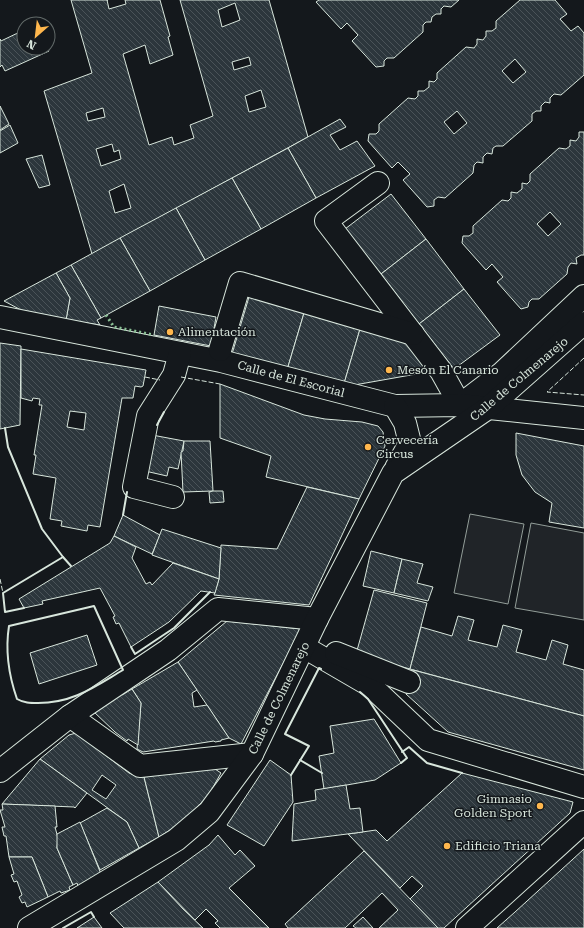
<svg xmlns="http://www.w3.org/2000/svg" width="584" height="928" font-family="'Roboto Serif',serif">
  <defs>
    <pattern id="building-back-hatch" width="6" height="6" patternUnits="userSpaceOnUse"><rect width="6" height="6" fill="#2c363c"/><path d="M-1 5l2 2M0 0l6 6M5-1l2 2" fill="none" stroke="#4a5358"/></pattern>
  </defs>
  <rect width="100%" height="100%" fill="#14181c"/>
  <g fill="#202428" stroke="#939e99">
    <polygon points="470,514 524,524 508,604 454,593"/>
    <polygon points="531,523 584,533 584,620 515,608"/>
  </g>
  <g fill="url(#building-back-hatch)" stroke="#d8e6dc" fill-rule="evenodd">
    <path d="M71 0H108H107L109 9 126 4 125 0H160L170 36 168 37 173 55 150 64 145 45 123 54 149 145 172 137 174 145 194 138 190 125 213 116 180 0H269L308 137 92 254 44 91 92 73ZM235 3 240 20 222 27 218 10ZM249 57 251 65 234 70 232 62ZM261 90 266 107 249 112 245 96ZM103 108 105 117 88 121 86 113ZM112 144 114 152 119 150 121 159 101 166 96 149ZM124 184 131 208 115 213 109 191Z"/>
    <polygon points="319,0 459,0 451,7 444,6 441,9 441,14 436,14 432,17 431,22 426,22 423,25 423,32 394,58 387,58 384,61 384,66 376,67 352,41 358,35 347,23 341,29 316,2"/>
    <path d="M520 0H555L567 14 560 19 571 31 578 26 584 33V75L561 95 554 94 550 98V103L545 102 541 106V111H536L532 114V121L503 146H496L493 148 492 154 487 153 483 157V163L477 162 474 165 473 173 445 198 438 197 434 200V206L427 207 403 180 410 174 398 162 392 168 368 141 369 134H376L379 131V124L408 98 415 99 418 96V91H424L429 87V81L434 82 437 79V73L466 47 474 48 477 44V39L483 40 486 36V31H492L496 28V21ZM515 59 526 72 513 83 502 71ZM457 111 467 123 454 134 444 122Z"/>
    <polygon points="24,30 24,48 47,48 49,51 5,71 2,65 0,67 0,39 1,41"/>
    <polygon points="0,106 9,124 0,130"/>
    <polygon points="340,119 346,127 330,135 340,150 357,141 375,166 316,198 288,148"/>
    <polygon points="10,125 18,143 0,153 0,131"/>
    <path d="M579 132H584V255H581L576 258 577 264 571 263 568 267 567 274 539 299H532L529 302 528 307 521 309 497 282 503 277 492 264 486 270 462 243 463 236H469L473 233V226L502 200 508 201 511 198V192L517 193 522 189V183L527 184 530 181V174L559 148 566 149 570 146V140L576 141 579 137ZM550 212 561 224 548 236 537 224Z"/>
    <polygon points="288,148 316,198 261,229 232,178"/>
    <polygon points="42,155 50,185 39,188 26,159"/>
    <polygon points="232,178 261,229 205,260 176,208"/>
    <polygon points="391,194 426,239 381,274 345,229"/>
    <polygon points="176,208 205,260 150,291 120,238"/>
    <polygon points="120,238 150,291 101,318 71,265"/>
    <polygon points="426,239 464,289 419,324 381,274"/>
    <polygon points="71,265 101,318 97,320 100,325 66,320 70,298 56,273"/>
    <polygon points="56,273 70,298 66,320 21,310 4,301"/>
    <polygon points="464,289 500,335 454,369 419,324"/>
    <polygon points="249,297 304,313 287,370 232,354"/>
    <polygon points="159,306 216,317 211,346 154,335"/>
    <polygon points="304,313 360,329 343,387 287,370"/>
    <polygon points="360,329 409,343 428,372 343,387"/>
    <polygon points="0,343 21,346 20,425 0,429"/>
    <path d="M21 349 146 370 143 386 141 387 135 386 133 398H122L100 527 88 525 87 531 61 526 62 521 50 519 56 478 33 474 36 455H34L42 405H39L40 399 33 398 32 401 21 398ZM70 411 86 413 84 430 67 427Z"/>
    <polygon points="220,384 304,415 325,419 362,422 378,426 383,432 385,446 359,499 266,477 271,456 220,438"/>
    <polygon points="516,433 584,446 584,528 549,522 552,503 535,492 522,475 516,455"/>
    <polygon points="152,435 184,441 178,469 169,467 167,476 145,471"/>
    <polygon points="184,441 210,441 213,491 183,492 181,452 183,451"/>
    <polygon points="307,487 359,499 309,605 214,595 219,579 221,545 277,549"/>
    <polygon points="213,491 223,491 224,502 210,503 209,492"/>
    <polygon points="123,515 160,535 152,554 114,536"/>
    <polygon points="162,529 221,548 219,579 152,555"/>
    <polygon points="114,536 136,547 132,558 146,584 150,582 152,585 173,563 219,579 215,593 201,591 169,622 131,647 119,623 116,624 113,617 115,616 100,588 42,601 43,604 24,608 19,599 110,543"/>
    <polygon points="371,551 402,559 394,593 363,586"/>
    <polygon points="402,559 423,564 417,583 433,587 428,601 394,593"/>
    <polygon points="374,590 427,603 410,669 356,654"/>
    <polygon points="458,616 474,620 468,640 497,647 503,625 522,630 516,652 546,660 552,640 568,645 563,664 584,670 584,716 410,669 421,627 452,636"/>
    <polygon points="227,621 301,629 241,744 229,738 178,662"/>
    <polygon points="87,635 97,665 39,684 30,653"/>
    <polygon points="178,662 197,690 192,693 194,707 207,705 229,738 221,740 221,741 215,742 214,741 143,752 137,749 141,703 132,689"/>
    <polygon points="413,670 584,716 584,770 448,732 406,694"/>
    <polygon points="132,689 141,703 138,745 128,739 127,741 115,732 93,711 121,693 122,695"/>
    <polygon points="374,719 401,763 375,780 324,789 319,756 334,753 330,726"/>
    <path d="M76 733 129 773 136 776 144 777 159 837 139 848 127 822 40 759 69 735ZM102 775 116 785 106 799 92 790Z"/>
    <polygon points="40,759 87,793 75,808 74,807 2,804"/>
    <polygon points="270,760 291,775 293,802 264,846 227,825"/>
    <polygon points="212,767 221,773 208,796 181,823 159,837 144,777"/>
    <polygon points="462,773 573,802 570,813 444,928 438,928 410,899 423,886 412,876 400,888 348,834 376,830 387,841"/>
    <polygon points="346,785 350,809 360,808 363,832 292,841 294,804 316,800 315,790"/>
    <polygon points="2,804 55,806 57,827 55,827 58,838 57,848 73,885 69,887 70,890 61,893 60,891 48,897 32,857 9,857 6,836 4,836 2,827 5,827 0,810 3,810"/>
    <polygon points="107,808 127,822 139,848 100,870 80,823"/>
    <polygon points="80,822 101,874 78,886 77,883 73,885 57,848 57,834"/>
    <polygon points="218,835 235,855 240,850 255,866 229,888 269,928 220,928 215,923 218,921 206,909 195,920 158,882 209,845"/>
    <polygon points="584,849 584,928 497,928 515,912"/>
    <polygon points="364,851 438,928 379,928 398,910 382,893 345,928 288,928 285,924"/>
    <polygon points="9,857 32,857 48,897 27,907 25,902 22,903 19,897 22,895 17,881 14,882 11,875 14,874"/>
    <polygon points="158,882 183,909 203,928 124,928 110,913"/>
    <polygon points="94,917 102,928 77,928"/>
    <polygon points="363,917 373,928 356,928 353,926"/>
  </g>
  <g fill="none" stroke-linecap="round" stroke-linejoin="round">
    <defs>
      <g id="minor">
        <polyline points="378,183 326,221 441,371 460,405 502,373 584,296"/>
        <polyline points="0,317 221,361 395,406 460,405 584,418"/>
        <polyline points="220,350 240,283 413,334"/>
        <polyline points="395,406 405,423 410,443 396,468"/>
        <polyline points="173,497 134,487 148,416 174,375 180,353"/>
        <polyline points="304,647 371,686 428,740 584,787"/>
        <polyline points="336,653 409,682"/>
        <polyline points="70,716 140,766 252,754"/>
        <polyline points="0,771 70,716 168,650 218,609 317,619"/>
        <polyline points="29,928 176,840 209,812 252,754 317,619 393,473 488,408 584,323"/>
        <polyline points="467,928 584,822"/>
      </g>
    </defs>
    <use href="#minor" stroke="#d8e6dc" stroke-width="24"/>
    <use href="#minor" stroke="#14181c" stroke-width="22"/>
    <polyline stroke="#8ac095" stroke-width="3" stroke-dasharray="2 3" stroke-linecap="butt" points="106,315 114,327 154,335"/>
    <g stroke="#d8e6dc" stroke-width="1" stroke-dasharray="5 2" stroke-linecap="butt">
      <polyline points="584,358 547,392 584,395"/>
      <polyline points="145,377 160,380"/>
      <polyline points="181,377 220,384"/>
      <polyline points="0,579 3,593"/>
    </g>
    <g stroke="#d8e6dc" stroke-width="2">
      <polyline points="157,425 164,412"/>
      <polyline points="5,428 8,447 42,529 63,557"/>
      <polyline points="123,515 127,492"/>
      <path d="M94 606 123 670C94 687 73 703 38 703 30 703 24 703 17 699 9 676 5 651 9 626Z"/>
      <polyline points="24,608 5,612 3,593 63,557 71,566"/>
      <polyline points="131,647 135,654 174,628 210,592"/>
      <polyline points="360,692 368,699 407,758 401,763"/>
      <polyline points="402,752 409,747 427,763 462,773"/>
      <polyline points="300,760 322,773"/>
      <polyline points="291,775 309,746 285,734 319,668 321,669"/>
      <polyline points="63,928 91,912 94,917"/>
    </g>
  </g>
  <g fill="#ffb74d" stroke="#14181c" stroke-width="1.5">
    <circle cx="170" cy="332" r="4"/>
    <circle cx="389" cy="370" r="4"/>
    <circle cx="368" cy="447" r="4"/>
    <circle cx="540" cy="806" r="4"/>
    <circle cx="447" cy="846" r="4"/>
  </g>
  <g text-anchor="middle" stroke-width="3" stroke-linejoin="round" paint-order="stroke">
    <g font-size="12" fill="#d8e6dc" stroke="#14181c" text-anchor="start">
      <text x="178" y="336">Alimentación</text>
      <text x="397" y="374">Mesón El Canario</text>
      <text x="376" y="444">Cervecería<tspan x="376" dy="14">Circus</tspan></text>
      <text x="532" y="803" text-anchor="end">Gimnasio<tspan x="532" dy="14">Golden Sport</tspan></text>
      <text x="455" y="850">Edificio Triana</text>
    </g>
    <g font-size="12" fill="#d8e6dc" stroke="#14181c">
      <text transform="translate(291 379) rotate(15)" y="4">Calle de El Escorial</text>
      <text transform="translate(519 379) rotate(-40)" y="4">Calle de Colmenarejo</text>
      <text transform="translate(279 698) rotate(-64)" y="4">Calle de Colmenarejo</text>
    </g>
  </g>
  <g transform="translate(36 36) rotate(208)"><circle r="19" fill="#14181c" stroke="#626a69"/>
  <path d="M0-3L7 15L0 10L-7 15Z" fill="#ffb74d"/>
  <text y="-6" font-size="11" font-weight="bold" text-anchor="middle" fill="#d8e6dc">N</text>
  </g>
</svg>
